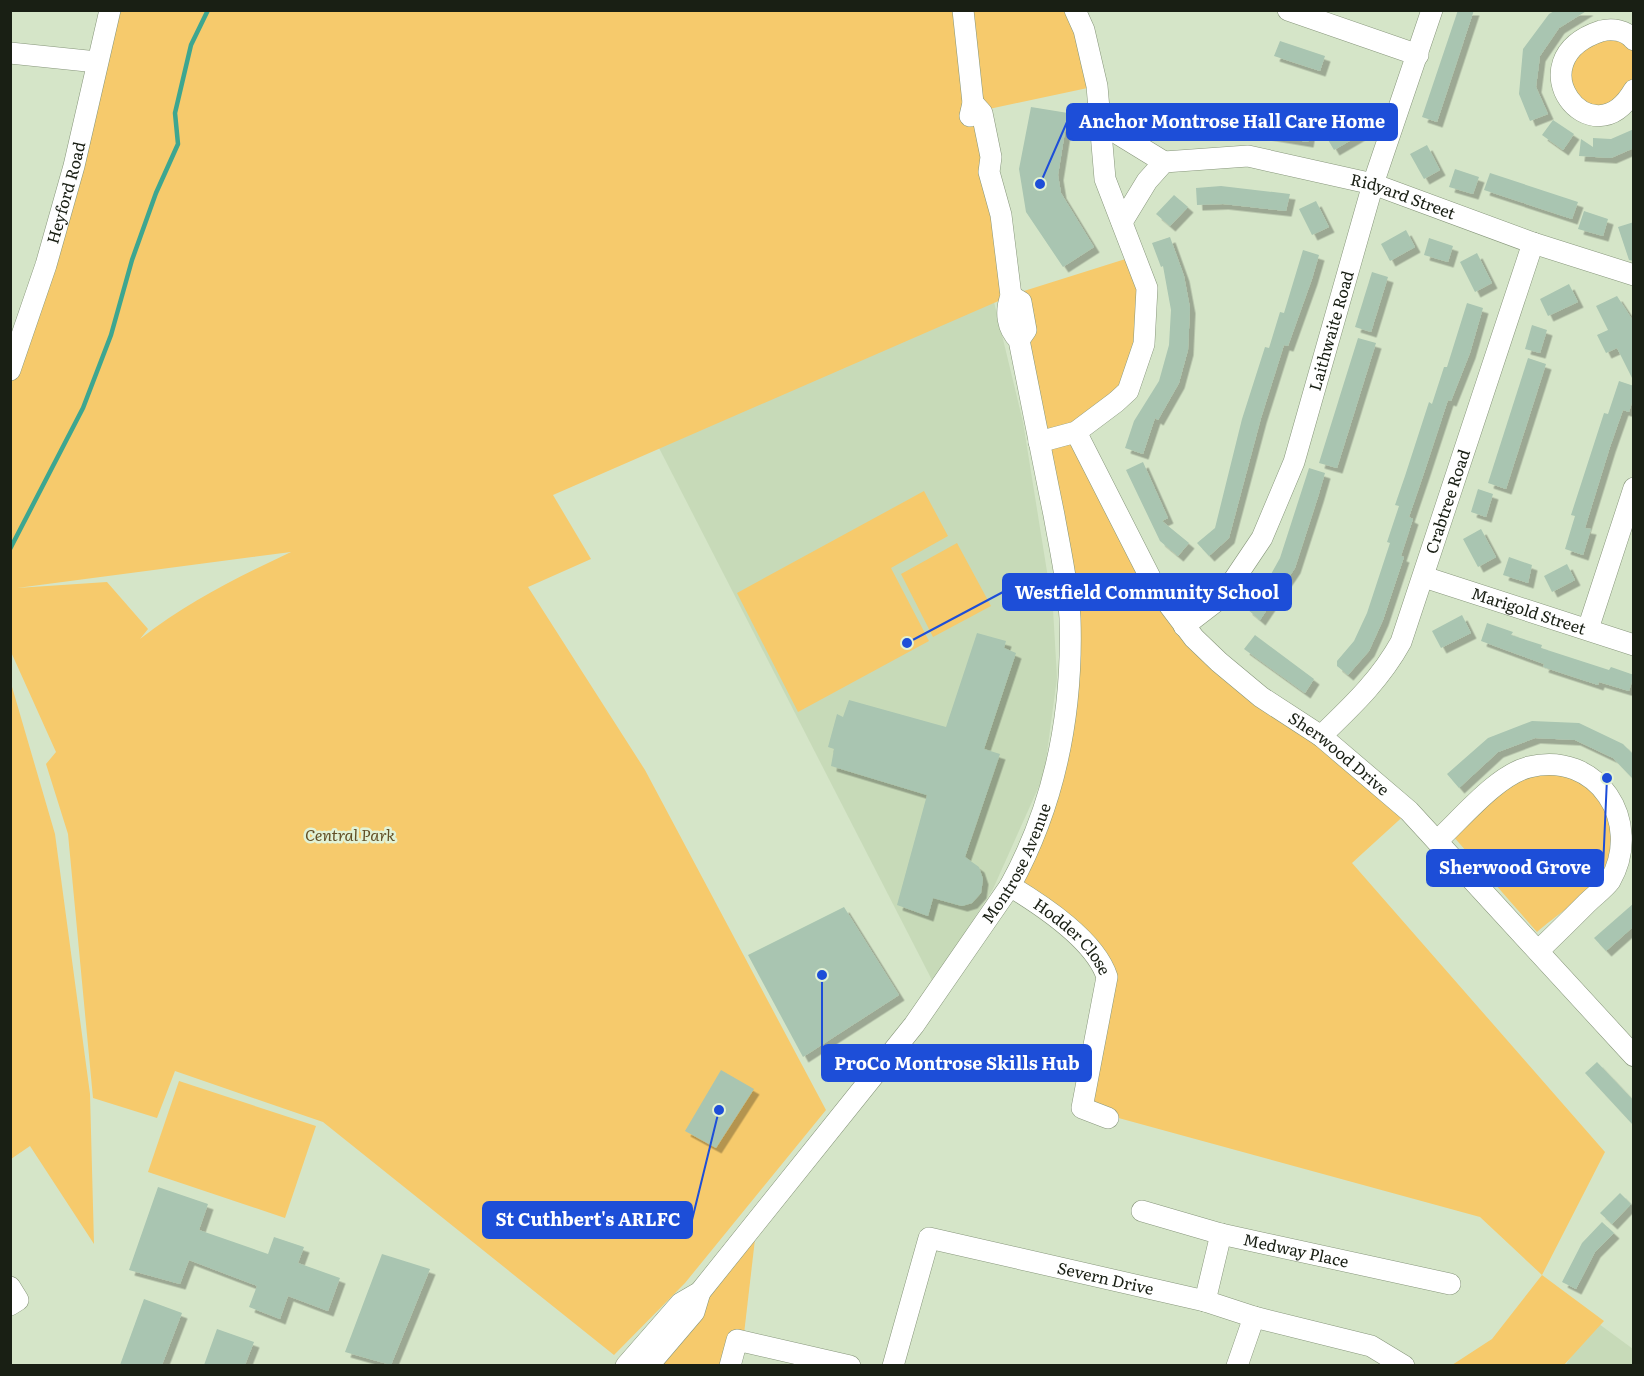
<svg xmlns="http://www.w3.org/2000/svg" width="1644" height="1376" font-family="Literata,serif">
  <defs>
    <filter id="shadow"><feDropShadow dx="5.5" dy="5.5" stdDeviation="0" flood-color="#0004"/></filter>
  </defs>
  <rect width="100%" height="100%" fill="#d5e5c8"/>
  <g fill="#c7dab8">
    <polygon points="994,302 1023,422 1053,609 1057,678 1044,775 993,889 933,982 659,448"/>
    <polygon points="1599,1324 1633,1349 1633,1365 1565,1366 1583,1338"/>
  </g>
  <g fill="#f6ca6c" fill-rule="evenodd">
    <path d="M107 11H1071L1097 86 975 112 1011 295 1135 256 1145 326 1116 402 1076 432 1123 528 1219 662 1409 811 1352 863 1605 1152 1542 1275 1604 1321 1564 1365H1452L1492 1339 1542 1275 1480 1217 1082 1108 1105 971 1010 886 1056 771 1070 617 1010 296 553 495 591 559 528 587 645 770 826 1110 685 1283 614 1355 323 1122 175 1071 157 1118 93 1098 68 834 46 764 56 752 11 652 10 370ZM291 552C236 578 189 601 140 639L148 629 107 582 17 588Z"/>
    <polygon points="1584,40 1633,40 1633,90 1628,100 1580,111 1564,62"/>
    <polygon points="924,491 948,536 891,568 929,641 798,712 737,593"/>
    <polygon points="957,543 991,606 933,637 901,574"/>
    <polygon points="10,680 55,834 90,1094 94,1244 30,1146 11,1159"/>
    <path d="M1556 773C1566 777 1581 780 1590 787 1616 810 1618 853 1597 880 1584 898 1555 916 1537 932L1453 836 1510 785 1528 776Z"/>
    <polygon points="179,1081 316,1126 285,1218 148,1172"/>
    <polygon points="757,1222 744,1334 735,1365 650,1366"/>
  </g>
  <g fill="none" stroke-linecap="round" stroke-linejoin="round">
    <polyline stroke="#3da690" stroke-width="4.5" points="10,549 83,408 111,335 132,260 156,193 178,144 175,113 191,45 208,10"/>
  </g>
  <g fill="#a9c5b1" filter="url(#shadow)">
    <polygon points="1458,10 1474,10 1437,122 1422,117"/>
    <polygon points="1556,10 1588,10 1559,28 1540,56 1536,87 1548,114 1530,121 1519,94 1523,49 1549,14"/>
    <polygon points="1280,41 1325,56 1320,71 1274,56"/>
    <polygon points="1031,107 1068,113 1058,175 1061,193 1094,247 1063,267 1026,212 1019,169"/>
    <polygon points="1240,114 1311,125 1308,142 1254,133 1206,132 1206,134 1174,135 1174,115"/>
    <polygon points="1356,115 1365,132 1334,150 1324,133"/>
    <polygon points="1553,120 1574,134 1563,150 1542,135"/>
    <polygon points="1634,129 1634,148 1611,158 1579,156 1581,139 1593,147 1593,138 1611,139"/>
    <polygon points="1427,145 1440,170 1424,179 1410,154"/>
    <polygon points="1455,169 1479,177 1473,194 1449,187"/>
    <polygon points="1490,173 1578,202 1572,219 1484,190"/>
    <polygon points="1221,186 1290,194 1286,211 1223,204 1197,205 1196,188"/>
    <polygon points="1174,195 1188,207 1170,226 1156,214"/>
    <polygon points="1316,201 1329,227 1312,235 1299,209"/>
    <polygon points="1584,211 1608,219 1603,236 1578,229"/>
    <polygon points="1634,222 1634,261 1629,260 1618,227"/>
    <polygon points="1406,230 1415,247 1390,261 1381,244"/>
    <polygon points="1170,237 1184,276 1190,308 1188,350 1179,383 1158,420 1155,418 1143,454 1125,448 1134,421 1159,381 1169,345 1171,310 1163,266 1161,267 1152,243"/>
    <polygon points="1429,238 1453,246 1448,262 1424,255"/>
    <polygon points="1303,250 1319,255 1312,279 1288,346 1284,345 1261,418 1229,538 1209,556 1197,543 1215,528 1242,419 1265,347 1269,348 1280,312 1284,313"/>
    <polygon points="1477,253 1492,283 1475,292 1460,262"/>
    <polygon points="1372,272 1388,277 1371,332 1355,327"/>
    <polygon points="1569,284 1578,302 1548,316 1540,299"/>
    <polygon points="1617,296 1634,322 1634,382 1617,348 1606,353 1597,335 1608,330 1596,306"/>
    <polygon points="1467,303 1483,308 1470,353 1451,401 1448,400 1424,473 1409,517 1413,519 1401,556 1404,557 1383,620 1369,651 1348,675 1337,666 1337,661 1354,641 1367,613 1390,543 1387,542 1399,506 1395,505 1405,476 1429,402 1432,404 1444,367 1447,367"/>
    <polygon points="1532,325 1547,330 1540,353 1525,349"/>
    <polygon points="1358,338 1376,343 1337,468 1319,463"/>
    <polygon points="1528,358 1546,364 1506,489 1488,483"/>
    <polygon points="1619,381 1634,386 1634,396 1629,412 1623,410 1610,447 1585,528 1591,529 1583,555 1565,549 1575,516 1571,515 1604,413 1608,414"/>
    <polygon points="1143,462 1168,518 1162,521 1189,543 1178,556 1160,541 1126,470"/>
    <polygon points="1309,468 1325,473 1318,497 1295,568 1260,620 1247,609 1261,592 1280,558"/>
    <polygon points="1478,489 1493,494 1486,517 1471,512"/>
    <polygon points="1481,529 1496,557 1478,567 1463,539"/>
    <polygon points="1509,557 1532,565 1528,583 1503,575"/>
    <polygon points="1567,564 1575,580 1552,592 1544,576"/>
    <polygon points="1462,615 1471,633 1441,648 1432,631"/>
    <polygon points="1487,623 1513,632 1511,635 1542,645 1541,648 1609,670 1611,667 1634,675 1629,691 1599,682 1598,685 1543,667 1544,664 1481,641"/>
    <polygon points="977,633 1006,641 1004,648 1016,653 984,749 1000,754 965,857 979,867 983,879 981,893 972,903 962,906 933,898 928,916 897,905 927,795 831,766 834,749 828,747 837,714 843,717 849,700 946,727"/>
    <polygon points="1255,635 1314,679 1305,693 1244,649"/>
    <polygon points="1532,721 1579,723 1623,744 1634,755 1634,780 1613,758 1575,740 1535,738 1498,752 1459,788 1447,774 1488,738"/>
    <polygon points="1634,903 1634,926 1606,951 1594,938"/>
    <polygon points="844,907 899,995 803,1057 748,955"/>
    <polygon points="1597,1062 1634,1101 1634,1126 1585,1073"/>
    <polygon points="721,1070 754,1089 716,1148 685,1131"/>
    <polygon points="158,1187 208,1204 199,1230 268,1254 274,1237 304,1247 298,1263 340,1278 328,1311 288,1296 280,1319 249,1307 257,1286 189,1260 180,1284 129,1270"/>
    <polygon points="1620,1193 1631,1204 1612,1224 1600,1213"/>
    <polygon points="1602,1222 1614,1233 1595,1252 1576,1289 1562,1282 1582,1243"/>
    <polygon points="382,1254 430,1269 391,1365 345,1352"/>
    <polygon points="144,1299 182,1313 162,1365 120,1365"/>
    <polygon points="217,1329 254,1342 245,1365 204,1365"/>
  </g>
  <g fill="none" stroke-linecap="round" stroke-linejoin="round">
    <defs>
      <g id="minor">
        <polyline points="963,10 973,103 970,116"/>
        <polyline points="1288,10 1418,55"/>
        <path d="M1634 40C1626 30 1612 28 1601 31 1513 60 1592 163 1634 90"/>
        <polyline points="10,53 97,62"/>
        <polyline points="1102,124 1164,162"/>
        <path id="s1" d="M1122 222 1147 181 1164 162 1248 156 1373 184 1533 243 1634 275"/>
        <polyline points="1011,296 1021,302 1026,330 1019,340"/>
        <path id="s2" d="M10 370 46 265 74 166 110 10"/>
        <path id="s3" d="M1076 432 1154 585 1194 638 1219 662 1261 697 1321 736 1409 811 1634 1056"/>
        <polyline points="1039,442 1076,432 1116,402 1128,391 1144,344 1147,288 1105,179 1097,86 1084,30 1075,10"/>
        <path id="s4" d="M1424 577 1634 645"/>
        <path id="s5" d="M1184 626 1223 596 1262 538 1294 462 1373 184 1432 10"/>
        <polyline points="1588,629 1634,488"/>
        <path id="s6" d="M1321 736C1352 706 1380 680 1401 642L1533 243"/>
        <path d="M1437 841C1462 818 1497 775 1529 767 1597 750 1644 822 1610 881 1604 889 1594 896 1587 903 1571 919 1555 935 1538 951"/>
        <path id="s7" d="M1010 886C1043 906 1095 940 1107 977L1082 1108 1108 1118"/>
        <path id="s8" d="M1142 1211 1221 1234 1450 1284"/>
        <polyline points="10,1287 18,1300 10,1305"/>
        <polyline points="1205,1301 1221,1234"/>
        <path id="s9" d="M626 1366 681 1303 700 1292 914 1025 1010 886C1055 804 1073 712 1070 618 1068 584 1060 549 1054 515 1042 457 1031 399 1019 340 1007 328 1005 312 1011 296L1001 215 989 172 991 157 982 113 973 103"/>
        <polyline points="648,1366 694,1312 700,1292"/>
        <polyline points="730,1366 737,1340 850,1366"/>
        <path id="s10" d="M893 1366 929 1238 1205 1301 1254 1317 1371 1346 1404 1366"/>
        <polyline points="1237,1366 1254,1317"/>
      </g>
    </defs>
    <use href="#minor" stroke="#87967b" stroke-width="22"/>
    <use href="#minor" stroke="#fff" stroke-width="21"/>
  </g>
  <g text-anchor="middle" stroke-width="5" stroke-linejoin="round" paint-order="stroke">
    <g font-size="16" fill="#191f14" stroke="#e2f2d5">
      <text dy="6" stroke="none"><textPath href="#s2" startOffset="186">Heyford Road</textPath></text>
      <text dy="6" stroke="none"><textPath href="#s1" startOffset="318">Ridyard Street</textPath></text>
      <text dy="6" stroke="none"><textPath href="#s5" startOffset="338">Laithwaite Road</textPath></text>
      <text dy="6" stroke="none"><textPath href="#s6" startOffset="272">Crabtree Road</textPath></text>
      <text dy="6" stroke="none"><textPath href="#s4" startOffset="110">Marigold Street</textPath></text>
      <text dy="6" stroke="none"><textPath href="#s3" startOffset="424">Sherwood Drive</textPath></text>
      <text dy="6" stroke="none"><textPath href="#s9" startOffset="640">Montrose Avenue</textPath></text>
      <text dy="6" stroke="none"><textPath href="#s7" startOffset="81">Hodder Close</textPath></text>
      <text dy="6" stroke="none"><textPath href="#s8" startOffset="159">Medway Place</textPath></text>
      <text dy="6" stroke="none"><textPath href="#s10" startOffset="314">Severn Drive</textPath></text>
    </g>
    <g font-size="16" font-style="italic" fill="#624f26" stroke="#e2f2d5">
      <text x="350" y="841">Central Park</text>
    </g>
  </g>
  <path fill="none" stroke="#1d4ed8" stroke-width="2" d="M1040 184L1067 122M907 643L1003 592M1607 778L1603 868M822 975L822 1063M719 1110L692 1220"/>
  <g fill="#1d4ed8" stroke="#e2f2d5" stroke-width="2">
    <circle cx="1040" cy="184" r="6"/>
    <circle cx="907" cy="643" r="6"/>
    <circle cx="1607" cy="778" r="6"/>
    <circle cx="822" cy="975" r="6"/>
    <circle cx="719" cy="1110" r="6"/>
  </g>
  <g fill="#1d4ed8" stroke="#1d4ed8" stroke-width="2">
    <rect x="1067" y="104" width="330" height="36" rx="6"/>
    <rect x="1003" y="574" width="288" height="36" rx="6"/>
    <rect x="1427" y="850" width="176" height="36" rx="6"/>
    <rect x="822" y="1045" width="269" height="36" rx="6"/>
    <rect x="483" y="1202" width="209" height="36" rx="6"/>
  </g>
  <g font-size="18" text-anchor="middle" font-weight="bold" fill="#fff">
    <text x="1232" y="128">Anchor Montrose Hall Care Home</text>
    <text x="1147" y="599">Westfield Community School</text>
    <text x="1515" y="874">Sherwood Grove</text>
    <text x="957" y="1070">ProCo Montrose Skills Hub</text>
    <text x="588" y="1226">St Cuthbert's ARLFC</text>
  </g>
  <rect width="1644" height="1376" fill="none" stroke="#191f14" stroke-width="24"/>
</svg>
